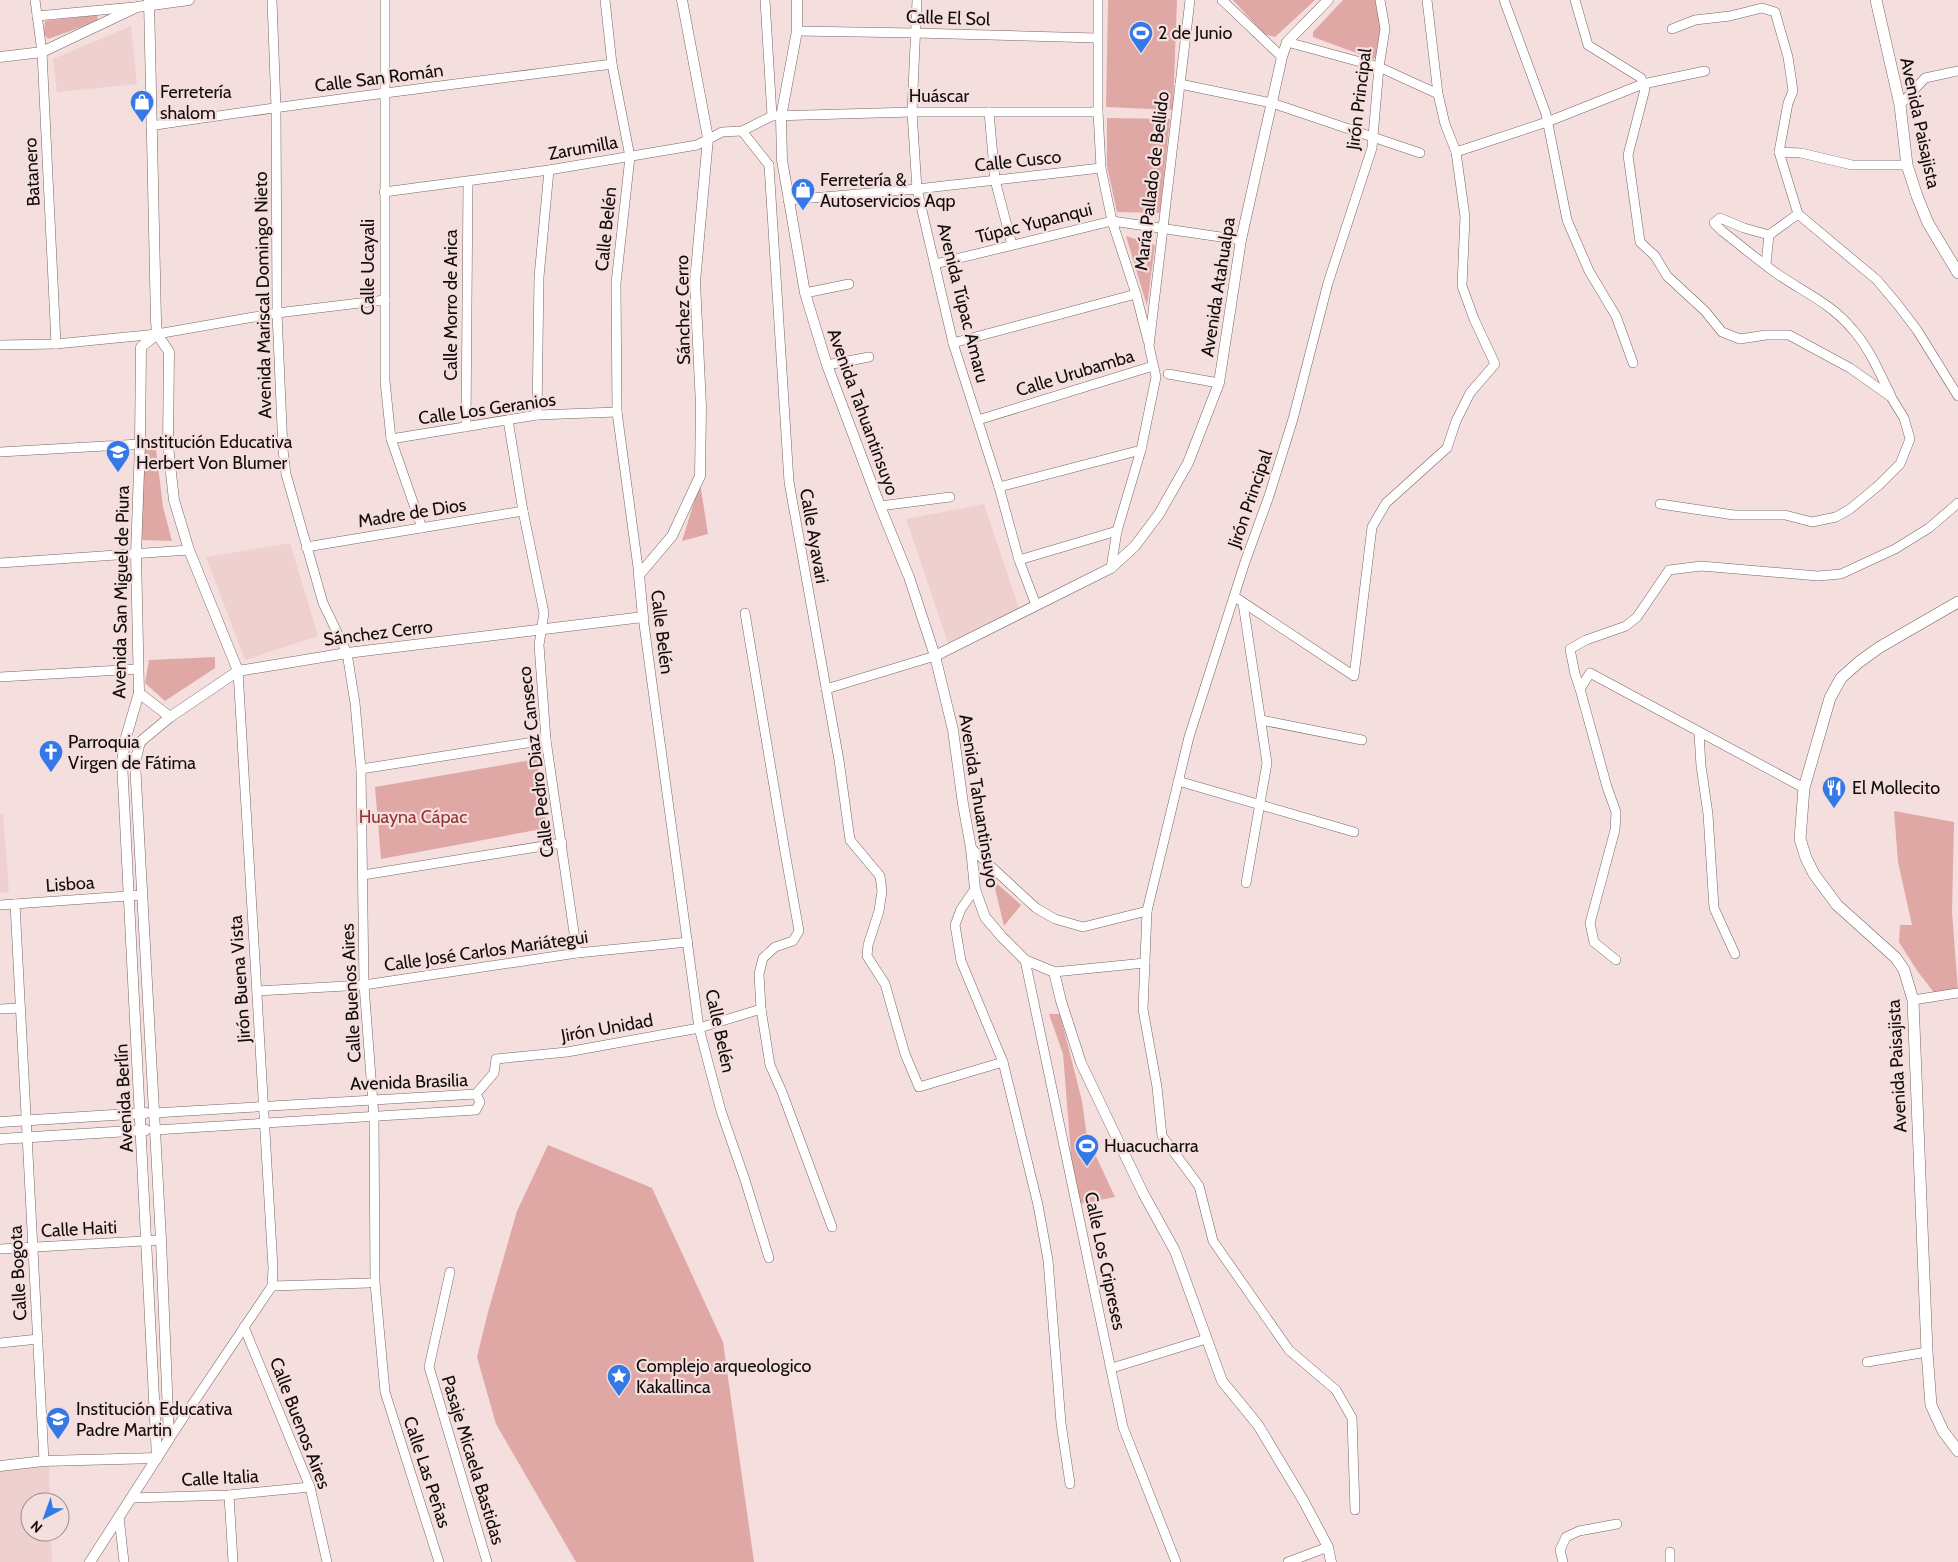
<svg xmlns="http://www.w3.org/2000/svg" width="1958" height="1562" font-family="Cabin,sans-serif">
  <rect width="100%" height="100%" fill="#f4dfde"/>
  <g fill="#eed0cf">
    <polygon points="131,26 137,84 57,92 53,59"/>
    <polygon points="984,504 1019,608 948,643 906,519"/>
    <polygon points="290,543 318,636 245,660 206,557"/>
    <polygon points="3,813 9,892 0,893 0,814"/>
    <polygon points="49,1467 50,1502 30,1502 30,1532 51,1532 52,1562 0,1562 0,1468"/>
  </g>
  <g fill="#dfa8a5">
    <polygon points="1108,0 1177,0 1173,110 1106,107"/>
    <polygon points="1233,0 1315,0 1275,37 1264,34"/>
    <polygon points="1343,0 1383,0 1389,24 1381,56 1373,59 1313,37 1313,32"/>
    <polygon points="97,15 98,21 48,39 44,34 45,21"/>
    <polygon points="1107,118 1170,119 1160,213 1117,212 1107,166"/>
    <polygon points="1126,236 1155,245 1147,306"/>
    <polygon points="141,448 156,449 163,507 172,541 142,540"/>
    <polygon points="700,483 708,534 682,541"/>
    <polygon points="215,657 215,668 165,701 145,683 149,660"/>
    <polygon points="537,759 547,828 381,859 375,787"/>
    <polygon points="1894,811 1954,822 1952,912 1958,991 1936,995 1918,972 1899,942 1900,925 1912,925 1898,862"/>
    <polygon points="993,880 1021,905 1004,926"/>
    <polygon points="1049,1014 1060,1014 1082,1101 1087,1137 1115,1197 1075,1205 1063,1054"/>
    <polygon points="548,1145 652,1188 723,1342 754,1562 576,1562 496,1424 477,1357 488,1312 517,1211"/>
  </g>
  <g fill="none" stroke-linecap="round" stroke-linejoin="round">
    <defs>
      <g id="minor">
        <polyline points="35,0 42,52 56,344"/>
        <polyline points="272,0 276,107 277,313 283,450 286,474 323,603 347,653 355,703 361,769 364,985 374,1117 375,1283 385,1392 439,1562"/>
        <polyline points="385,0 385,381 391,439 422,528"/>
        <polyline points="605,0 612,64 630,157 616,283 617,412 639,575"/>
        <polyline points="765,0 772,116"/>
        <polyline points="917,0 912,112 917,189 953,343 999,487 1019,560 1036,605"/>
        <polyline points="1098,0 1098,112 1101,168 1112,221 1136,294 1148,341"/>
        <polyline points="1222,0 1282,57"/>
        <polyline points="1427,0 1438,94"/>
        <polyline points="1504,0 1546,114 1567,220 1589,271 1616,316 1633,363"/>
        <polyline points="1575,0 1588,45 1641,78 1645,89 1628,155 1640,242 1655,256 1667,276 1705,311 1722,332 1740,339 1766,335 1789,335 1850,368 1891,397 1904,418 1910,439 1900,464 1879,485 1850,509 1836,517 1812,522 1785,515 1734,515 1660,504"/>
        <polyline points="37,16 134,7"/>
        <polyline points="1672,29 1695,20 1730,16 1762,8 1775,12 1788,57 1793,91 1788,103 1779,152 1798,214 1877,280 1898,305 1917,330 1958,396"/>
        <polyline points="797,31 915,33 1097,38"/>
        <polyline points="1180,84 1272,103 1420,153"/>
        <polyline points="1900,105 1925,78 1958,71"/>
        <polyline points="989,112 995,180 1012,245"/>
        <path d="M151 126C304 102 458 84 612 64"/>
        <polyline points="742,131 769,165"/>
        <polyline points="1456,152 1547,122 1643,84 1705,71"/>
        <polyline points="1779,152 1801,153 1852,165 1907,165"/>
        <polyline points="769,165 789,482 839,760 850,840 880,876 882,891 879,911 868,945 867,956 885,984 905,1054 919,1087 1003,1062"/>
        <polyline points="384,192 549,170 697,145 722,132 742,131 772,116 912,112 1098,112"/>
        <polyline points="788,200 917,189 1101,168"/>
        <path d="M1798 214 1769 235 1744 228 1720 218 1714 223 1722 231C1740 245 1758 260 1776 273 1803 292 1831 303 1853 330 1870 349 1880 374 1891 396"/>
        <polyline points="935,264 1112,221 1241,240"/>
        <polyline points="1766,264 1769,235"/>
        <polyline points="805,293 849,284"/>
        <polyline points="953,343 1136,294"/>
        <polyline points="0,345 56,344 157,334 277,313 385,300"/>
        <polyline points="827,365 869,357"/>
        <polyline points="1168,374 1219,383"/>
        <polyline points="537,415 539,277 549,170"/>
        <polyline points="508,420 523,511 544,613 539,645 546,740 577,953"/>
        <polyline points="978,420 1153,366"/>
        <polyline points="466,427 468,182"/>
        <polyline points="391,439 537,415 617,412"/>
        <polyline points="0,452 140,444"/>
        <polyline points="999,487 1141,450"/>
        <polyline points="880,506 950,497"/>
        <polyline points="306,547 523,511"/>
        <polyline points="1019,560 1117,531"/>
        <polyline points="0,563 189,550"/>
        <polyline points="1111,568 1117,531 1141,450 1156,377 1149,346 1190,0"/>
        <polyline points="1235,597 1354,676 1372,527 1386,503 1447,448 1456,421 1470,393 1495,364 1474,319 1462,286 1465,217 1456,152 1445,124 1438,94 1379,67 1287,42"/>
        <polyline points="1243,603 1267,763 1246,883"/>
        <polyline points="745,613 785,852 799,931 793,941 775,947 763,958 759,974 761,1009 770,1065 782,1092 832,1227"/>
        <polyline points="643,617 699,1028 721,1111 745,1180 769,1258"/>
        <polyline points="0,677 138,669"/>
        <polyline points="826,689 935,656"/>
        <polyline points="1580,689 1575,674 1570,649 1586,640 1626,626 1637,617 1669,570 1701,566 1818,576 1841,574 1895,549 1929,528 1958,503"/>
        <polyline points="1261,720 1362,740"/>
        <polyline points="1699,733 1701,766 1708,814 1714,908 1735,954"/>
        <polyline points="361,769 546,740"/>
        <polyline points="1178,781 1354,832"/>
        <polyline points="971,848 1036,908 1055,919 1083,927 1147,911"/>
        <polyline points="363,875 562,843"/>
        <polyline points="975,889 961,909 955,925 961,961 1003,1062 1038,1205 1048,1260 1061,1423 1070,1484"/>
        <polyline points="15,904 44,1461"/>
        <polyline points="0,905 142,895"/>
        <polyline points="1025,960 1123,1427 1176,1562"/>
        <polyline points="1616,960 1594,942 1590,923 1615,830 1616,812 1607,787 1580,689 1590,673 1804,788"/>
        <polyline points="1054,972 1145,963"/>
        <polyline points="257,991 364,985 577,953 688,942"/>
        <polyline points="1913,1000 1958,993"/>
        <polyline points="0,1009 20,1008"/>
        <polyline points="476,1094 494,1073 496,1059 567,1052 699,1028 761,1009"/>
        <polyline points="154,1113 476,1094 480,1102 476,1110 155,1130"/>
        <polyline points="0,1249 161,1240"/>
        <polyline points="450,1272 429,1367 487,1562"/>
        <polyline points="272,1286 369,1283"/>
        <polyline points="244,1327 310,1487 327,1562"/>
        <polyline points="0,1343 38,1339"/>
        <polyline points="1867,1362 1927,1352"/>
        <polyline points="1112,1368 1206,1339"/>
        <polyline points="169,1439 272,1286 273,1268 238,671"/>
        <polyline points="229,1495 233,1562"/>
        <polyline points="131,1498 229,1495 310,1487"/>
        <polyline points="1355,1510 1352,1418 1336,1390 1289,1350 1213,1241 1199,1186 1162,1136 1157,1087 1143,1009 1147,911 1189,737 1245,562 1269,496 1293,419 1328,283 1372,148 1379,67 1385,29 1380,0"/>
        <polyline points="119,1517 124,1562"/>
        <polyline points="1670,1552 1670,1562"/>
        <polyline points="1288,1562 1328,1547"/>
        <polyline points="1563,1562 1560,1550 1566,1537 1579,1531 1617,1524"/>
      </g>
      <g id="tertiary">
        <polyline points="149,0 156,321 157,334 169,352 168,446 174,500 189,550 238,671"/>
        <polyline points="797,0 797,31 781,117 782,160 805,293 827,365 880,506 909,577 935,656 953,730 963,804 971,848 975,889 985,917 1002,937 1025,960 1054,972 1061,1001 1081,1063 1143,1193 1175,1251 1222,1381 1258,1425 1303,1500 1328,1547 1331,1562"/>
        <polyline points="0,57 42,52 137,7 189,0"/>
        <polyline points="935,656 1111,568 1135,546 1159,514 1188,463 1219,383 1241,240 1282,57 1287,42 1328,0"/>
        <polyline points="139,693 170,717"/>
        <polyline points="140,742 170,717 238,671 347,653 643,617 639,575 672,536 700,476 701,406 695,282 708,138 682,0"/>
        <polyline points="0,1122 146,1113"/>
        <polyline points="0,1139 146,1130"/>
        <polyline points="157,1458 122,761 126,737 139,693 136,554 140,444 141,347 157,334"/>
        <polyline points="0,1466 44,1461 157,1458"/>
        <polyline points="90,1562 169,1439 161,1240 135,762 140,742"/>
      </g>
      <g id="secondary">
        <polyline points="1876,0 1900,105 1907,165 1917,196 1928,223 1958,273"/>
        <polyline points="1958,602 1880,647 1859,662 1841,678 1830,698 1804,788 1800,839 1806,858 1814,874 1837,905 1896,958 1904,970 1913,1000 1927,1352 1931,1405 1943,1431 1958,1451"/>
      </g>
    </defs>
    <use href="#minor" stroke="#776564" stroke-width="10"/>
    <use href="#tertiary" stroke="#776564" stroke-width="11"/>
    <use href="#secondary" stroke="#776564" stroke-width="12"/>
    <use href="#minor" stroke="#fff" stroke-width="9"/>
    <use href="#tertiary" stroke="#fff" stroke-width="10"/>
    <use href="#secondary" stroke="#fff" stroke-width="11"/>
  </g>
  <defs>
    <symbol id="stadium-pin" viewBox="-11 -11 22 30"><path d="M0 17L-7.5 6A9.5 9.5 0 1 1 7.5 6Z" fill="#3479e7" stroke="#f4dfde"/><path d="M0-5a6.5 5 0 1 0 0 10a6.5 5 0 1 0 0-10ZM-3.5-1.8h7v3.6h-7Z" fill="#fff"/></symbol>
    <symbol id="shop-pin" viewBox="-11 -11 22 30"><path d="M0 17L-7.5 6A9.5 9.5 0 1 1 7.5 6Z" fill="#3479e7" stroke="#f4dfde"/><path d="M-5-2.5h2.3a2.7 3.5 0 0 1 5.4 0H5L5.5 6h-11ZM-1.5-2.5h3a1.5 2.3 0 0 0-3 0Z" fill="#fff"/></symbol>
    <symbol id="school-pin" viewBox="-11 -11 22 30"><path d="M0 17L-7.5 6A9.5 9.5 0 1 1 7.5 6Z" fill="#3479e7" stroke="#f4dfde"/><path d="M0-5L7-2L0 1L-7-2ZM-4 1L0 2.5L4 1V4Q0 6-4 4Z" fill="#fff"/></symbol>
    <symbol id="church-pin" viewBox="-11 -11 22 30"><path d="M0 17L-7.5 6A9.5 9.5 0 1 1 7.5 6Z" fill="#3479e7" stroke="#f4dfde"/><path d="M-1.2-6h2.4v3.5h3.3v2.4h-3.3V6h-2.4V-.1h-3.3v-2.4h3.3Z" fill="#fff"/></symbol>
    <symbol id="restaurant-pin" viewBox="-11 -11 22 30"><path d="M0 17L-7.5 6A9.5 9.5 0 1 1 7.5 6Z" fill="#3479e7" stroke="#f4dfde"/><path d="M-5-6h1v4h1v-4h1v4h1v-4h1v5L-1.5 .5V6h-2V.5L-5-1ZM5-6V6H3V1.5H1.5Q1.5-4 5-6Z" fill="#fff"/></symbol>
    <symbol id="sight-pin" viewBox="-11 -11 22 30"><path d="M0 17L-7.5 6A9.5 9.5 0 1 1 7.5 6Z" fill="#3479e7" stroke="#f4dfde"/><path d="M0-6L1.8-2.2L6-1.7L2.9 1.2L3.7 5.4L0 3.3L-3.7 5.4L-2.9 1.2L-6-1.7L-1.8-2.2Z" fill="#fff"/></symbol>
  </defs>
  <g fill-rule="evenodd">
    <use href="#stadium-pin" x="1127" y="19" width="28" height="38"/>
    <use href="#shop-pin" x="128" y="88" width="28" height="38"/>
    <use href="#shop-pin" x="789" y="176" width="28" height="38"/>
    <use href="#school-pin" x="104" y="438" width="28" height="38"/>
    <use href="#church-pin" x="37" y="738" width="28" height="38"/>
    <use href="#restaurant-pin" x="1820" y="774" width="28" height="38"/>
    <use href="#stadium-pin" x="1073" y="1132" width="28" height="38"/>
    <use href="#sight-pin" x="605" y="1362" width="28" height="38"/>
    <use href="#school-pin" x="44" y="1405" width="28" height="38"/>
  </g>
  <g text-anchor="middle" stroke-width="4.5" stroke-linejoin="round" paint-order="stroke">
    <g font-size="18" fill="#120c0b" stroke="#f4dfde">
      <text transform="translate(948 18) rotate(2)" y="6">Calle El Sol</text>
      <text transform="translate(379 78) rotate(-7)" y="6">Calle San Román</text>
      <text x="939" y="102">Huáscar</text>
      <text transform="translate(1359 99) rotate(-83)" y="6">Jirón Principal</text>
      <text transform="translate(1920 123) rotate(78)" y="6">Avenida Paisajista</text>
      <text transform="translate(583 148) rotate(-10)" y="6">Zarumilla</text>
      <text transform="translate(1018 161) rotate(-6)" y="6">Calle Cusco</text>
      <text transform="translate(32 172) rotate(-93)" y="6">Batanero</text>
      <text transform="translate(1152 181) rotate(-83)" y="6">María Pallado de Bellido</text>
      <text transform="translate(1034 223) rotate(-14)" y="6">Túpac Yupanqui</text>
      <text transform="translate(606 229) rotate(-84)" y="6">Calle Belén</text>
      <text transform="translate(368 267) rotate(-90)" y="6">Calle Ucayali</text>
      <text transform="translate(1218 287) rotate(-81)" y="6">Avenida Atahualpa</text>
      <text transform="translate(263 295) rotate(-91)" y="6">Avenida Mariscal Domingo Nieto</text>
      <text transform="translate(963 303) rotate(76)" y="6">Avenida Túpac Amaru</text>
      <text transform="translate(451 305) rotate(-90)" y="6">Calle Morro de Arica</text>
      <text transform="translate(683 310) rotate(-91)" y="6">Sánchez Cerro</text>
      <text transform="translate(1075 373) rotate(-17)" y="6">Calle Urubamba</text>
      <text transform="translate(487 409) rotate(-8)" y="6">Calle Los Geranios</text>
      <text transform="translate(863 412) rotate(70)" y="6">Avenida Tahuantinsuyo</text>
      <text transform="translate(1250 499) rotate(-71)" y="6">Jirón Principal</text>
      <text transform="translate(412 513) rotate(-9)" y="6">Madre de Dios</text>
      <text transform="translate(814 536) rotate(80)" y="6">Calle Ayavari</text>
      <text transform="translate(121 592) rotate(-89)" y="6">Avenida San Miguel de Piura</text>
      <text transform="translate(662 632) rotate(83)" y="6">Calle Belén</text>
      <text transform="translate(378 633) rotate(-7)" y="6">Sánchez Cerro</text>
      <text transform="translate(536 762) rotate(-97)" y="6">Calle Pedro Diaz Canseco</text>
      <text transform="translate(979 801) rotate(81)" y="6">Avenida Tahuantinsuyo</text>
      <text transform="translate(70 884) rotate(-4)" y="6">Lisboa</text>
      <text transform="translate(486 951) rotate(-8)" y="6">Calle José Carlos Mariátegui</text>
      <text transform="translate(240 979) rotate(-94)" y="6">Jirón Buena Vista</text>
      <text transform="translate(351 993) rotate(-93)" y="6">Calle Buenos Aires</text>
      <text transform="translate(607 1028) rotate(-10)" y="6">Jirón Unidad</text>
      <text transform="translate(720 1031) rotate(78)" y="6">Calle Belén</text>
      <text transform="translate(1897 1066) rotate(-93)" y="6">Avenida Paisajista</text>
      <text transform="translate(409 1082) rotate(-2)" y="6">Avenida Brasilia</text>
      <text transform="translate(124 1098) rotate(-93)" y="6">Avenida Berlín</text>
      <text transform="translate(79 1229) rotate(-3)" y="6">Calle Haiti</text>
      <text transform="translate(1105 1261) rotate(78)" y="6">Calle Los Cripreses</text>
      <text transform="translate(18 1273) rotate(-93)" y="6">Calle Bogota</text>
      <text transform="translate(300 1423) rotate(69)" y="6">Calle Buenos Aires</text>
      <text transform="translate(473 1460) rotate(73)" y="6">Pasaje Micaela Bastidas</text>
      <text transform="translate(427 1472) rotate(72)" y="6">Calle Las Peñas</text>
      <text transform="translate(220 1478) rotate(-3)" y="6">Calle Italia</text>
    </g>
    <g font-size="18" fill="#120c0b" stroke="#f4dfde" text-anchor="start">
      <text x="1158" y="39">2 de Junio</text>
      <text x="160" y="98">Ferretería<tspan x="160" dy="21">shalom</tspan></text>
      <text x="820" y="186">Ferretería &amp;<tspan x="820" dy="21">Autoservicios Aqp</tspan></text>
      <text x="136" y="448">Institución Educativa<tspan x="136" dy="21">Herbert Von Blumer</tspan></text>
      <text x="68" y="748">Parroquia<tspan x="68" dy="21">Virgen de Fátima</tspan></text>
      <text x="1852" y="794">El Mollecito</text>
      <text x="1104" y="1152">Huacucharra</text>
      <text x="636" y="1372">Complejo arqueologico<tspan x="636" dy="21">Kakallinca</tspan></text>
      <text x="76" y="1415">Institución Educativa<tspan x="76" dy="21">Padre Martin</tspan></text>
    </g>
    <g font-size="18" fill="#923336" stroke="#f4dfde">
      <text x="413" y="823">Huayna Cápac</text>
    </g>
  </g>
  <g transform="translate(45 1517) rotate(221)"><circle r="24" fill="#f4dfde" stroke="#9a8b8a"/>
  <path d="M0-4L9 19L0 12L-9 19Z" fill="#3479e7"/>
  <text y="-8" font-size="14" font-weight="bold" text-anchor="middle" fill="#120c0b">N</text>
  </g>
</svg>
